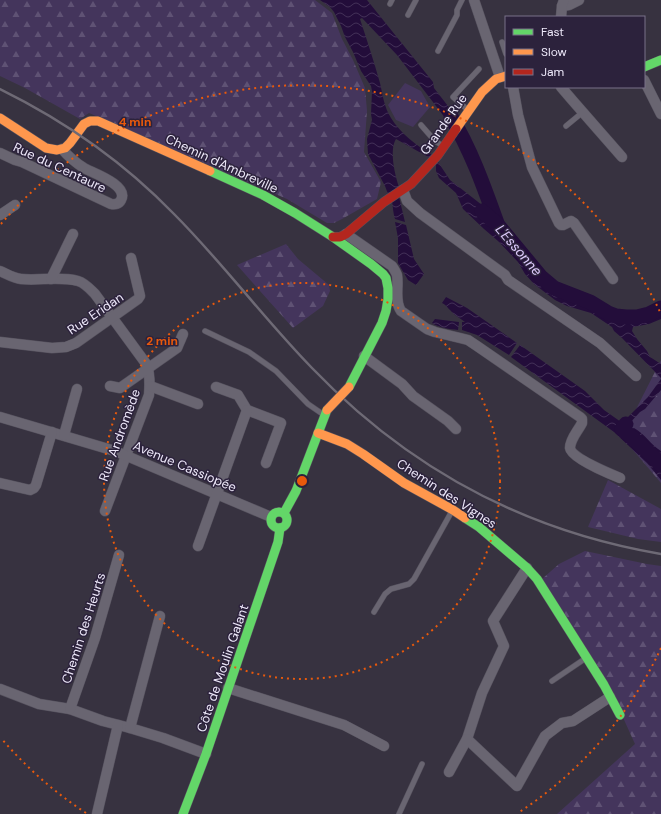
<svg xmlns="http://www.w3.org/2000/svg" width="661" height="814" font-family="'DM Sans',sans-serif">
  <defs>
    <pattern id="forest-firs" width="22" height="20" patternUnits="userSpaceOnUse"><rect width="22" height="20" fill="#44355c"/><path d="M5 1l3.5 6h-7zM16 11l3.5 6h-7z" fill="#5f5274"/></pattern>
    <pattern id="water-waves" width="16" height="10" patternUnits="userSpaceOnUse"><rect width="16" height="10" fill="#230d3a"/><path d="M0 5q4-4 8 0t8 0" fill="none" stroke="#433057"/></pattern>
  </defs>
  <rect width="100%" height="100%" fill="#373240"/>
  <g fill="url(#forest-firs)">
    <polygon points="0,0 315,0 332,13 342,39 353,60 365,88 367,111 364,152 381,182 377,199 342,219 334,223 327,223 287,199 89,113 80,119 25,88 0,76"/>
    <polygon points="286,244 298,259 329,285 330,291 323,306 293,328 237,265"/>
    <polygon points="661,360 661,483 622,437"/>
    <polygon points="608,480 661,509 661,542 638,539 588,527"/>
    <polygon points="585,551 647,564 661,566 661,814 557,814 635,744 606,680 542,579 559,564"/>
  </g>
  <polygon fill="#44355c" points="405,83 421,91 430,107 413,127 396,120 388,105"/>
  <g fill="url(#water-waves)">
    <path d="M320 0H367L433 82 434 88 458 119 452 127 397 55 362 18 360 19C367 40 374 62 380 83 383 96 384 107 391 118 400 133 417 146 432 155L430 158 396 139C389 150 395 175 399 187L388 194 385 186 368 154 367 139 372 120 371 114 372 91 371 86 361 71 353 52 345 37 341 26 334 12 330 7Z"/>
    <polygon points="438,162 450,180 482,205 490,213 505,234 541,277 554,288 590,302 608,313 616,316 626,317 637,317 649,314 661,308 661,319 649,324 633,327 632,331 637,339 647,351 650,357 661,364 661,378 622,338 614,331 612,327 591,313 567,306 555,300 534,284 525,274 518,262 498,241 484,229 463,209 456,193 439,178 436,171 436,165"/>
    <path d="M399 197 405 222 395 219C393 213 393 207 392 201Z"/>
    <polygon points="395,222 406,225 414,259 424,274 416,285 408,280 398,263 398,238"/>
    <path d="M446 297 467 308 517 343 509 355 477 335 462 330V322H465C460 318 454 315 450 310 447 307 446 305 442 303Z"/>
    <path d="M435 319 459 322 458 330C449 329 440 328 432 323Z"/>
    <path d="M520 345 585 391 604 410 631 429 634 428C645 434 651 445 661 451V480L647 463 614 432 511 357Z"/>
    <polygon points="661,379 661,390 645,409 640,412 628,425 625,422 625,420 648,397"/>
  </g>
  <g fill="none" stroke-linecap="round" stroke-linejoin="round">
    <g stroke="#230d3a" stroke-width="15">
      <path d="M451 117C471 150 484 187 497 223"/>
      <polyline points="482,211 497,224 541,277 554,288 590,302 608,313 616,316 626,317 637,317 649,314 661,308"/>
      <polyline points="626,424 622,429 652,455 661,465"/>
    </g>
    <defs>
      <g id="lane">
        <polyline points="390,4 392,0"/>
        <polyline points="408,15 416,0"/>
        <polyline points="502,42 506,54"/>
        <polyline points="438,51 457,15 457,10 462,0"/>
        <polyline points="468,110 453,97 479,69"/>
        <polyline points="421,125 435,141 443,146"/>
        <polyline points="566,126 583,112"/>
        <polyline points="205,331 249,352 276,371 308,404 324,415"/>
        <polyline points="374,612 385,594 391,589 409,584 414,579 452,511"/>
        <polyline points="552,681 586,658"/>
        <polyline points="399,814 422,764"/>
      </g>
      <g id="street">
        <polyline points="474,0 500,77"/>
        <polyline points="562,6 569,5 579,0"/>
        <polyline points="561,17 562,6 564,0"/>
        <polyline points="644,80 661,114"/>
        <polyline points="513,87 518,115 532,167 559,223 561,225 563,225 571,221 574,223 613,279"/>
        <polyline points="561,87 573,101 622,157"/>
        <path d="M0 153 15 160 22 162 111 204C115 205 119 204 121 200 129 185 93 173 84 168 76 163 68 156 62 149"/>
        <polyline points="403,190 407,201 420,213 505,275 508,280 600,343 636,376"/>
        <polyline points="0,215 15,205"/>
        <path d="M346 234 392 266C394 269 396 272 397 275 399 287 394 301 401 311L427 329 435 332 460 338 468 340 477 346 580 417 582 419V423C578 431 570 439 570 448 571 458 610 474 620 478"/>
        <path d="M0 271C7 274 13 278 21 279 39 281 59 276 78 281 85 283 90 289 95 294L147 365C150 375 150 384 149 395L105 511"/>
        <polyline points="51,279 73,234"/>
        <polyline points="0,342 52,348 66,347 76,343 138,299 140,296 131,258"/>
        <polyline points="364,356 402,384 413,396 448,421 456,429"/>
        <polyline points="110,386 120,388 177,348 183,334"/>
        <polyline points="150,386 198,404"/>
        <polyline points="216,387 238,395 247,410 281,423 266,463"/>
        <polyline points="0,417 115,451 271,517"/>
        <polyline points="64,435 77,389"/>
        <polyline points="0,483 30,490 34,488 36,485 52,432"/>
        <polyline points="198,546 247,410"/>
        <polyline points="527,568 493,621 504,646 482,693 467,739 517,786 545,736 562,723 573,721 610,697"/>
        <polyline points="228,688 344,725 384,746"/>
        <polyline points="0,689 39,704 70,709 103,721 130,728 163,738 206,754"/>
        <polyline points="70,709 95,638 119,555"/>
        <polyline points="130,728 160,616"/>
        <polyline points="449,772 467,739"/>
        <polyline points="97,814 118,725"/>
      </g>
      <g id="fast">
        <polyline points="644,67 661,60"/>
        <polyline points="210,171 263,195 295,213 333,237 371,264 383,274 386,278 388,288 388,299 386,311 382,323 349,387"/>
        <circle cx="279" cy="520" r="8"/>
        <polyline points="284,513 296,491 327,410"/>
        <polyline points="465,518 479,527 527,568 537,579 604,685 620,715"/>
        <polyline points="183,814 206,754 278,542 280,528"/>
      </g>
      <g id="slow">
        <polyline points="0,118 46,148 57,150 65,148 70,143 84,124 90,121 98,121 210,171"/>
        <polyline points="456,129 482,92 496,79 506,76"/>
        <polyline points="318,433 347,444 363,454 404,483 453,510 465,518"/>
      </g>
      <polyline id="jam" points="333,237 340,237 346,234 384,202 411,184 438,155 456,129"/>
    </defs>
    <use href="#lane" stroke="#55515d" stroke-width="6"/>
    <use href="#street" stroke="#55515d" stroke-width="11"/>
    <use href="#fast" stroke="#55515d" stroke-width="10"/>
    <use href="#slow" stroke="#55515d" stroke-width="10"/>
    <use href="#jam" stroke="#55515d" stroke-width="10"/>
    <use href="#lane" stroke="#696571" stroke-width="5"/>
    <use href="#street" stroke="#696571" stroke-width="10"/>
    <use href="#fast" stroke="#63d668" stroke-width="9"/>
    <use href="#slow" stroke="#ff974d" stroke-width="9"/>
    <use href="#jam" stroke="#b3261e" stroke-width="9"/>
    <path stroke="#6e6a75" stroke-width="2.5" d="M0 89C65 121 124 162 174 214 223 263 264 319 312 368 408 468 525 531 661 554"/>
    <defs>
      <polyline id="slow-bridge" points="327,410 349,387"/>
    </defs>
    <use href="#slow-bridge" stroke="#55515d" stroke-width="10" stroke-linecap="butt"/>
    <use href="#slow-bridge" stroke="#ff974d" stroke-width="9"/>
  </g>
  <g fill="none" stroke="#e8590c" stroke-width="2" stroke-dasharray="2 4">
    <circle cx="302" cy="481" r="198"/>
    <path d="M661 648A396 396 0 0 1 518 813M86 813A396 396 0 0 1 1 738M1 224A396 396 0 0 1 661 314"/>
  </g>
  <g text-anchor="middle" stroke-width="3" stroke-linejoin="round" paint-order="stroke">
    <g font-size="13" fill="#ede8f9" stroke="#2c223c">
      <text transform="translate(443 124) rotate(-55)" y="5">Grande Rue</text>
      <text transform="translate(222 163) rotate(25)" y="5">Chemin d'Ambreville</text>
      <text transform="translate(60 167) rotate(25)" y="5">Rue du Centaure</text>
      <text transform="translate(95 313) rotate(-34)" y="5">Rue Eridan</text>
      <text transform="translate(119 435) rotate(-70)" y="5">Rue Andromède</text>
      <text transform="translate(185 466) rotate(23)" y="5">Avenue Cassiopée</text>
      <text transform="translate(447 493) rotate(33)" y="5">Chemin des Vignes</text>
      <text transform="translate(83 628) rotate(-72)" y="5">Chemin des Heurts</text>
      <text transform="translate(222 668) rotate(-71)" y="5">Côte de Moulin Galant</text>
    </g>
    <g font-size="14" font-style="italic" fill="#dcc9fb" stroke="#2c223c">
      <text transform="translate(519 250) rotate(49)" y="5">L'Essonne</text>
    </g>
  </g>
  <circle cx="302" cy="481" r="6" fill="#e8590c" stroke="#2c223c" stroke-width="2"/>
  <g font-size="12" text-anchor="middle" font-weight="bold" fill="#e8590c" stroke="#2c223c" stroke-width="3" stroke-linejoin="round" paint-order="stroke">
    <text x="135" y="126">4 min</text>
    <text x="162" y="345">2 min</text>
  </g>
  <rect x="505" y="16" width="140" height="72" fill="#2c223c" stroke="#797188"/>
  <rect x="513" y="29" width="20" height="6" fill="#63d668" stroke="#797188"/>
  <text x="541" y="36" font-size="12" fill="#ede8f9">Fast</text>
  <rect x="513" y="49" width="20" height="6" fill="#ff974d" stroke="#797188"/>
  <text x="541" y="56" font-size="12" fill="#ede8f9">Slow</text>
  <rect x="513" y="69" width="20" height="6" fill="#b3261e" stroke="#797188"/>
  <text x="541" y="76" font-size="12" fill="#ede8f9">Jam</text>
</svg>
